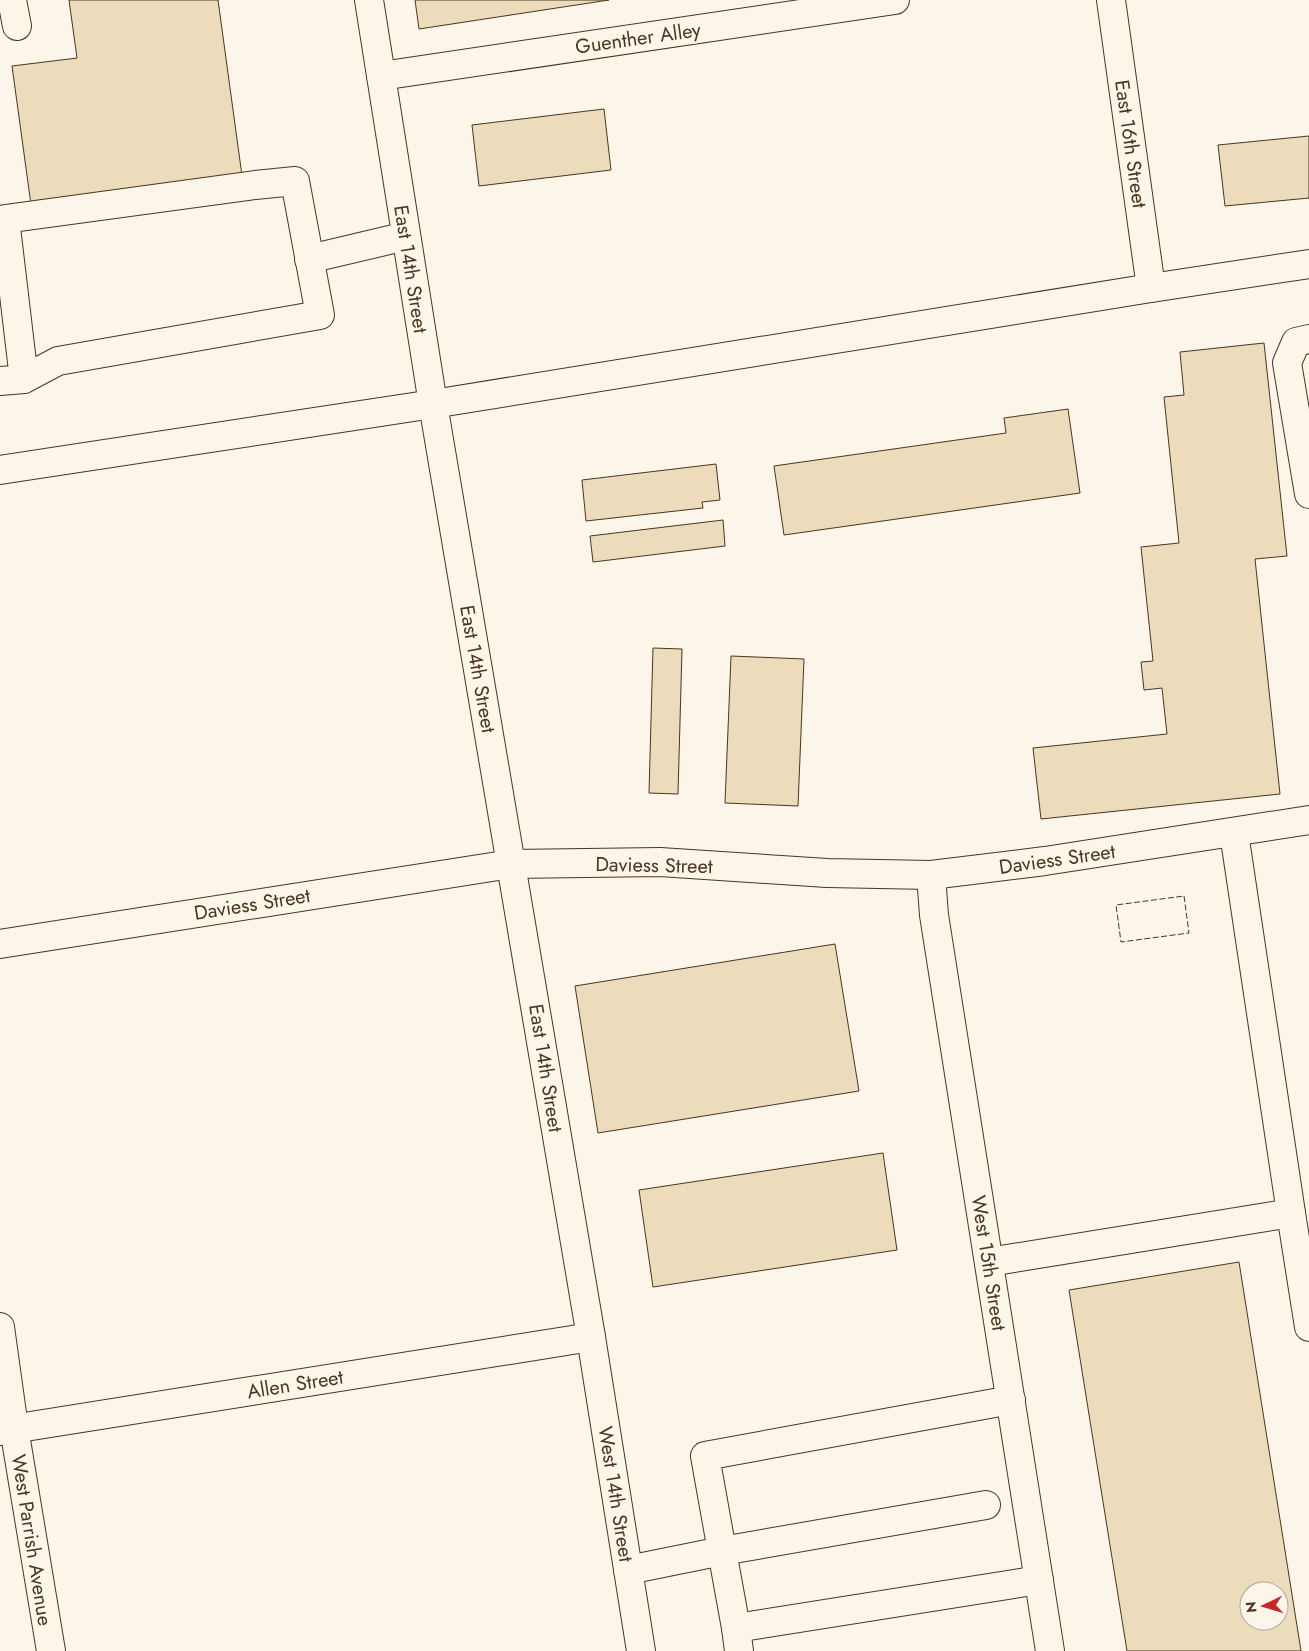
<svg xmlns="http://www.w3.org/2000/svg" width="1309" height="1651" font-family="Jost,sans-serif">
  <rect width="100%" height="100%" fill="#fbf6e9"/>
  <g fill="#ecdcbc" stroke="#4a3520" fill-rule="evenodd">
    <polygon points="69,0 218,0 243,183 32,212 12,66 77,58"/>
    <polygon points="415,0 609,0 419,29"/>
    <polygon points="604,109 611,170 479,186 472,125"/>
    <polygon points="1309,136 1309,198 1225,206 1218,145"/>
    <polygon points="1264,343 1287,556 1255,559 1280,794 1041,819 1033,748 1167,734 1162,688 1144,690 1141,662 1153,661 1141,547 1179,543 1164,397 1184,395 1180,352"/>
    <polygon points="1068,409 1080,493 784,535 774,466 1006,433 1004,418"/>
    <polygon points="716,464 720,500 702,502 703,508 586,521 582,480"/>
    <polygon points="723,520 725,546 593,562 590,536"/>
    <polygon points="653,648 682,649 678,794 649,793"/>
    <polygon points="731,656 804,659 798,806 725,803"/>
    <polygon points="835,944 859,1091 598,1133 575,986"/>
    <polygon points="883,1153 897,1250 653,1287 639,1190"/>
    <path d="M1239 1262 1301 1651H1127L1069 1290ZM1249 1591H1279V1621H1249Z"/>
  </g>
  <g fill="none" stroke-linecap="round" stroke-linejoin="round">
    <defs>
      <g id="minor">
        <polyline points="12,0 17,26"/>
        <polyline points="369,0 433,404 591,1337 641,1651"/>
        <polyline points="1111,0 1151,288"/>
        <polyline points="381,76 895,0"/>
        <polyline points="309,259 406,236"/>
        <polyline points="1309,339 1296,342 1287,363 1309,494"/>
        <polyline points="0,381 24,379 58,361 320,315 295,181 255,185 5,219 24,379"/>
        <polyline points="0,470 433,404 1151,288 1309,264"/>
        <polyline points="931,875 934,915 1050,1651"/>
        <polyline points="0,944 511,864 660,862 827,873 931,875 1045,861 1309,820"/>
        <polyline points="1291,1213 1309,1327"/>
        <polyline points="989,1262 1291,1213 1234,833"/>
        <polyline points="0,1431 591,1337"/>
        <polyline points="628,1570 722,1551 705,1456 1011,1400"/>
        <polyline points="736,1628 722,1551 986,1505"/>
        <polyline points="739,1651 736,1628 1039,1580"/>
      </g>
      <polyline id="major" points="0,1327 14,1428 51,1651"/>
    </defs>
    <use href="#minor" stroke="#4a3520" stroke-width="30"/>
    <use href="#major" stroke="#4a3520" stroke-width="30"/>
    <use href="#minor" stroke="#fbf6e9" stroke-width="28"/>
    <use href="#major" stroke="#fbf6e9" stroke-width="28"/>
    <polygon stroke="#4a3520" stroke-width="1" stroke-dasharray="6 2.5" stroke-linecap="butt" points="1184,896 1189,933 1121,942 1116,905"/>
  </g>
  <g text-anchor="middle" stroke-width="4" stroke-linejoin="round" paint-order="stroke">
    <g font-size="20" fill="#4a3520" stroke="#fbf6e9">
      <text transform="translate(638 38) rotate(-8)" y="7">Guenther Alley</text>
      <text transform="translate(1131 144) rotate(82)" y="7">East 16th Street</text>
      <text transform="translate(411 269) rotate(81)" y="7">East 14th Street</text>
      <text transform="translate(478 669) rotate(80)" y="7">East 14th Street</text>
      <text transform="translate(1057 859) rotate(-8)" y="7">Daviess Street</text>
      <text transform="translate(654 865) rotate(1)" y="7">Daviess Street</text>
      <text transform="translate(252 904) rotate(-9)" y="7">Daviess Street</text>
      <text transform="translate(546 1068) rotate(81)" y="7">East 14th Street</text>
      <text transform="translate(989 1263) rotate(81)" y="7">West 15th Street</text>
      <text transform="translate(295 1384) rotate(-9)" y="7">Allen Street</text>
      <text transform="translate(616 1494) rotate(81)" y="7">West 14th Street</text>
      <text transform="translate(32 1540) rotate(81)" y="7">West Parrish Avenue</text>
    </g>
  </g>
  <g transform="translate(1264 1606) rotate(265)"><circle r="24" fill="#fbf6e9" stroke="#b4a999"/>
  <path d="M0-4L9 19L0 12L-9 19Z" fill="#c62828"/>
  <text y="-8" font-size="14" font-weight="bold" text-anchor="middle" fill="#4a3520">N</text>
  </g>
</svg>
